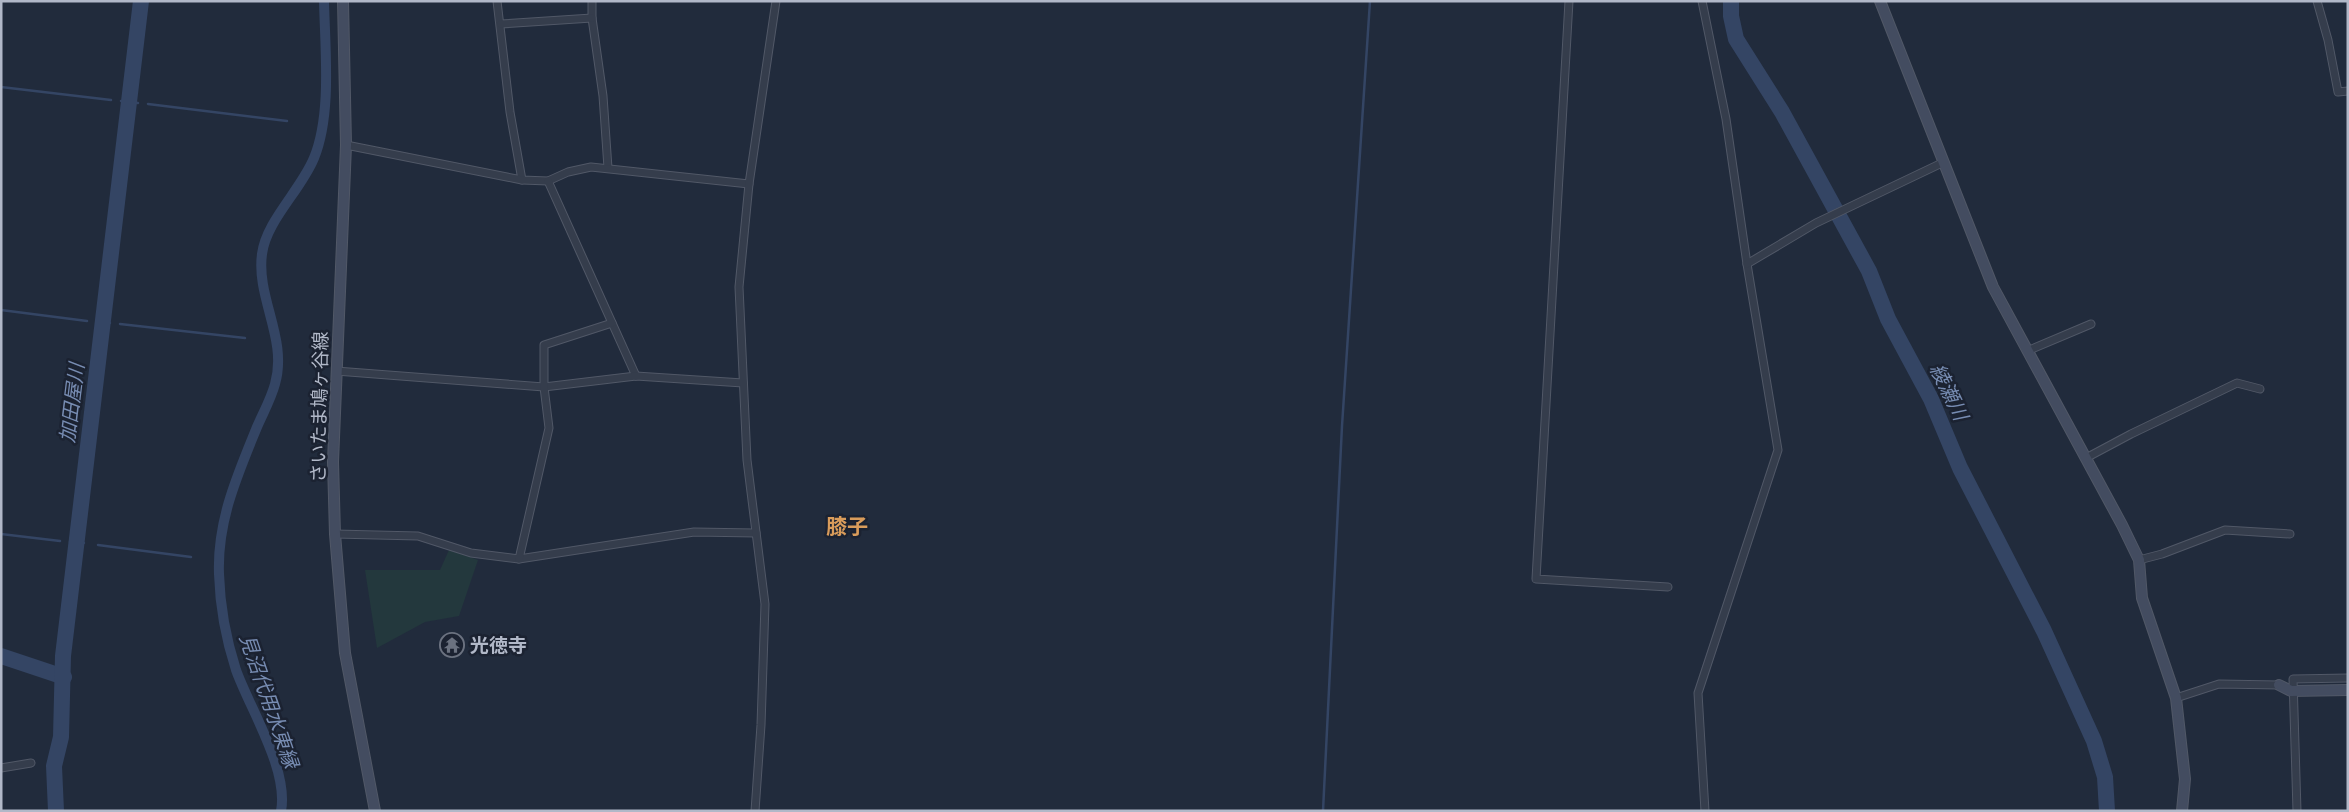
<svg xmlns="http://www.w3.org/2000/svg" width="2349" height="812" font-family="Karla,'Noto Sans JP',sans-serif">
  <rect width="100%" height="100%" fill="#212b3c"/>
  <polygon fill="#23383d" points="449,550 478,560 459,616 425,622 377,648 365,570 440,570"/>
  <g fill="none" stroke-linecap="round" stroke-linejoin="round">
    <g stroke="#344564" stroke-width="2.5">
      <polyline points="1,87 111,100"/>
      <polyline points="121,101 138,103"/>
      <polyline points="148,104 287,121"/>
      <polyline points="1,310 87,321"/>
      <polyline points="97,322 110,323"/>
      <polyline points="120,324 245,338"/>
      <polyline points="1,534 60,541"/>
      <polyline points="70,542 84,543"/>
      <polyline points="98,545 191,557"/>
      <polyline points="1323,811 1342,426 1370,1"/>
    </g>
    <path stroke="#344564" stroke-width="10" d="M281 811C289 770 250 709 236 670 226 639 220 607 219 574 217 521 237 476 257 427 263 413 271 399 275 384 288 339 256 298 262 254 266 221 301 190 314 158 332 114 325 49 324 1"/>
    <g stroke="#344564" stroke-width="16">
      <polyline points="1731,1 1731,16 1736,39 1782,112 1869,271 1888,319 1931,399 1960,468 2044,631 2094,741 2105,777 2107,811"/>
      <polyline points="1,656 64,677"/>
      <polyline points="56,811 54,766 61,737 63,656 141,1"/>
    </g>
    <defs>
      <g id="street">
        <polyline points="497,1 510,112 522,180"/>
        <polyline points="592,1 592,18 603,96 608,168"/>
        <polyline points="1569,1 1536,579 1668,587"/>
        <polyline points="1702,1 1726,119 1747,264 1778,450 1698,693 1705,811"/>
        <polyline points="2317,1 2328,40 2338,92 2348,91"/>
        <polyline points="501,24 592,18"/>
        <polyline points="346,145 522,180 548,181 568,172 591,167 749,184"/>
        <polyline points="548,181 636,376"/>
        <polyline points="1747,264 1816,223 1944,162"/>
        <polyline points="2027,351 2091,324"/>
        <polyline points="336,371 544,387 636,376 743,383"/>
        <polyline points="2086,458 2131,434 2237,383 2260,389"/>
        <polyline points="335,534 418,536 471,553 519,559 694,532 756,533"/>
        <polyline points="519,559 549,428 544,387 544,345 612,323"/>
        <polyline points="2139,560 2162,554 2225,530 2290,534"/>
        <polyline points="2176,698 2219,684 2279,685"/>
        <polyline points="1,768 31,763"/>
        <polyline points="755,811 761,725 765,604 747,460 739,287 749,184 776,1"/>
        <polyline points="2297,811 2293,679 2348,678"/>
      </g>
      <g id="secondary">
        <polyline points="343,1 346,145 333,462 335,534 345,653 375,811"/>
        <polyline points="1880,1 1993,287 2122,525 2139,560 2142,598 2176,698 2185,779 2182,811"/>
        <polyline points="2279,685 2291,691 2348,690"/>
      </g>
    </defs>
    <use href="#street" stroke="#515867" stroke-width="9"/>
    <use href="#secondary" stroke="#515867" stroke-width="12"/>
    <use href="#street" stroke="#353d4c" stroke-width="7"/>
    <use href="#secondary" stroke="#434c60" stroke-width="10"/>
  </g>
  <defs>
    <symbol id="temple-ring" viewBox="-11 -11 22 22"><circle r="9.5" fill="#1b2231" stroke="#6b7280" stroke-width="1.5"/><path d="M0-6L5-2H3V0L6.5 2.5H4V6H1.5V3h-3V6H-4V2.5H-6.5L-3 0V-2H-5Z" fill="#6b7280"/></symbol>
  </defs>
  <g fill-rule="evenodd">
    <use href="#temple-ring" x="438" y="631" width="28" height="28"/>
  </g>
  <g text-anchor="middle" stroke-width="5" stroke-linejoin="round" paint-order="stroke">
    <g font-size="19" fill="#b1b8c8" stroke="#1b2231">
      <text transform="translate(319 407) rotate(-89)" y="7">さいたま鳩ヶ谷線</text>
    </g>
    <g font-size="19" font-weight="bold" fill="#b1b8c8" stroke="#1b2231" text-anchor="start">
      <text x="470" y="652">光徳寺</text>
    </g>
    <g font-size="20" font-style="italic" fill="#778cb2" stroke="#1b2231">
      <text transform="translate(1949 392) rotate(64)" y="7">綾瀬川</text>
      <text transform="translate(72 403) rotate(-83)" y="7">加田屋川</text>
      <text transform="translate(269 701) rotate(71)" y="7">見沼代用水東縁</text>
    </g>
    <g font-size="21" font-weight="bold" fill="#d99c5b" stroke="#1b2231">
      <text x="847" y="534">膝子</text>
    </g>
  </g>
  <rect width="2349" height="812" fill="none" stroke="#b1b8c8" stroke-width="5"/>
</svg>
